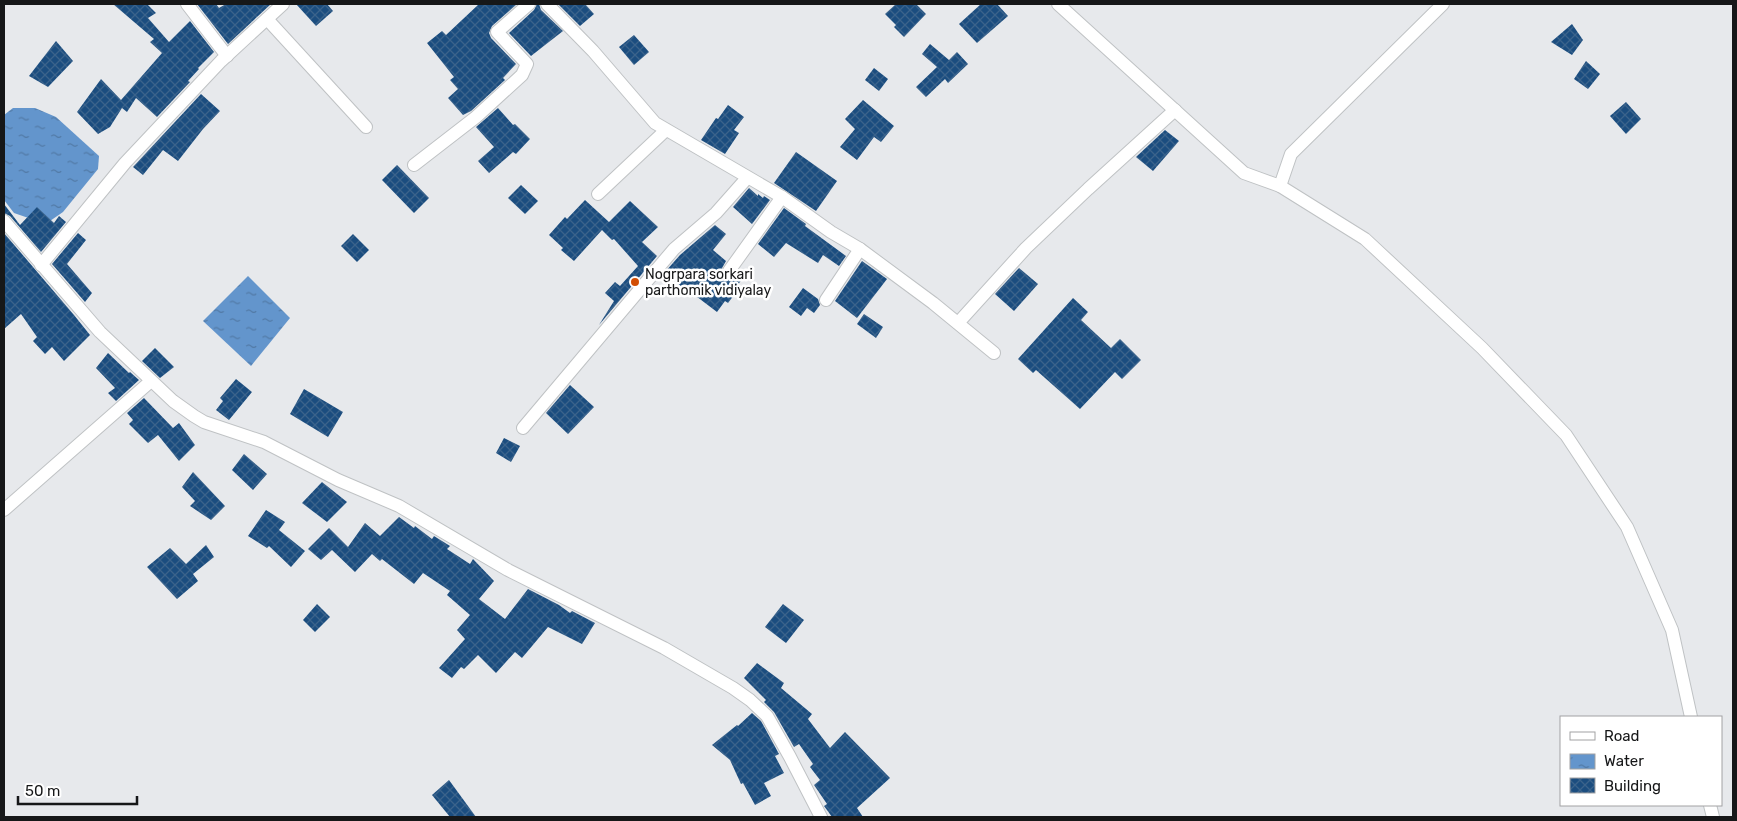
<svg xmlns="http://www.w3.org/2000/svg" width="1737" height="821" font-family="Rubik,sans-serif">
  <defs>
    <pattern id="water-ripples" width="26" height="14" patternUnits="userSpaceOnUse" patternTransform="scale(1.25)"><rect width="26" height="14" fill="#6395cc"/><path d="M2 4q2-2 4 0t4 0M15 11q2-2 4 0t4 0" fill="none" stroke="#5179a5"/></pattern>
    <pattern id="building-cross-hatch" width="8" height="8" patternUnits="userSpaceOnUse" patternTransform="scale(1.25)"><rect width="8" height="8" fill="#1b4d7f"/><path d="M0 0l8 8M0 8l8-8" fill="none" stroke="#3b638b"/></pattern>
  </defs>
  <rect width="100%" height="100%" fill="#e7e9ec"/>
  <g fill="url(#water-ripples)">
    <polygon points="13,108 35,108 56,117 99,156 98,169 63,212 50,221 40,222 14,213 4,200 4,115"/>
    <polygon points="248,276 290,318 251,366 203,321"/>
  </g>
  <g fill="url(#building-cross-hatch)">
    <polygon points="113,4 147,4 156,13 148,18 169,42 190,21 214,52 198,68 199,69 188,81 190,82 157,117 136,98 127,112 122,108 110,127 98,134 77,112 101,79 121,100 162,53 150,42 154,39"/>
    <polygon points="197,4 216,4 219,8 226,4 271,4 228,44"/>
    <polygon points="296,4 327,4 333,11 316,26"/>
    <polygon points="479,4 517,4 492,26 489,33 491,38 516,64 503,78 505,80 471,111 463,115 448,98 458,89 450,80 454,77 427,43 442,31 446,35"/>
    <polygon points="537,4 539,4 541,10 563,31 531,56 509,33 534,10"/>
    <polygon points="558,4 585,4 594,14 580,26"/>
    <polygon points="896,4 916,4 926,14 904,37 894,27 896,25 885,14"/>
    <polygon points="981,4 997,4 1008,16 977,43 959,24"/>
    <polygon points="1572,24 1583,40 1572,55 1551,42"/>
    <polygon points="634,35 649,52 634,65 619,47"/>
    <polygon points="56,41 73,61 48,87 29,76"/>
    <polygon points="930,44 949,60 957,52 968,64 948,83 945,79 926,97 916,87 937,67 922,54"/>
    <polygon points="1586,61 1600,74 1588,89 1574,79"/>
    <polygon points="874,68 888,79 879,91 865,80"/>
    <polygon points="201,94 220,111 203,129 178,161 163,150 143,175 133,167"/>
    <polygon points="863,100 894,126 881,142 874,137 857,160 840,147 855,129 845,119"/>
    <polygon points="1626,102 1641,119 1626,134 1610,116"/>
    <polygon points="728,105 744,117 734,130 739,133 725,154 701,140 716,118 718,119"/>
    <polygon points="498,108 513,125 515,124 530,139 516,154 513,152 489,173 478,161 494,147 476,127"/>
    <polygon points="1165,130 1179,141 1153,171 1136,157"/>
    <polygon points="796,152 837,181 816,211 774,183"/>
    <polygon points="397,165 429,198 414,213 382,180"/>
    <polygon points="521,185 538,201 525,214 508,198"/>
    <polygon points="749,188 758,196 758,194 763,198 764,196 770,200 752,224 733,207"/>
    <polygon points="585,200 609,222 630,201 658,227 642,242 657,256 599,325 614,301 605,293 615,282 620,286 638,266 614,239 612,240 602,230 574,261 561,250 563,248 549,235 565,217 567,219"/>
    <polygon points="4,204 20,225 37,207 54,223 59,216 66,222 41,252 10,216 4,213"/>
    <polygon points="784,208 806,224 805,226 846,256 839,266 823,255 818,263 786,243 774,257 758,244"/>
    <polygon points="715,225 726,234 713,250 726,261 721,270 722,275 728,279 732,279 738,272 744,277 735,288 738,290 728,303 725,301 717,312 684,287 683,288 665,272 680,255"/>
    <polygon points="4,233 74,315 90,335 64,361 52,347 45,354 33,341 37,337 21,314 4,329"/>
    <polygon points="78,233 86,240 67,264 92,293 85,302 52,264"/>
    <polygon points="353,234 369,250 357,262 341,246"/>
    <polygon points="862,261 887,279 857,318 835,301"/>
    <polygon points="1019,268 1038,284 1014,311 995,294"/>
    <polygon points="803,288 818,299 820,305 814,313 807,308 801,316 789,307"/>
    <polygon points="1073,298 1088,312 1081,320 1111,348 1120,339 1141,360 1122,379 1115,372 1080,409 1036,370 1033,373 1018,359"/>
    <polygon points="864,314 883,327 876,338 857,324"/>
    <polygon points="155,348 174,367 160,378 142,361"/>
    <polygon points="108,353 129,373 130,372 139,380 116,401 108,393 115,388 96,368"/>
    <polygon points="236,379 252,392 229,420 216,410 223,401 220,398"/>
    <polygon points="570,385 594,407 568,434 546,413"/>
    <polygon points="304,389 343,412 328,437 290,414"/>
    <polygon points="144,398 173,428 179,423 195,445 179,461 158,435 148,443 129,424 133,420 127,413"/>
    <polygon points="504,438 520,446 511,462 496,453"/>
    <polygon points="244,454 267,474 253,490 232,470"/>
    <polygon points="193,472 225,506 211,520 190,506 195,501 182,487"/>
    <polygon points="322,482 347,502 327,522 302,503"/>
    <polygon points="266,510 285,522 279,530 305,551 291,567 269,546 267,548 248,536"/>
    <polygon points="399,517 414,528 415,526 432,539 434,536 450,546 447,549 470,564 473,559 494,581 479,599 505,619 528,589 559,605 570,613 572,611 595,623 582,644 548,627 522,658 515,652 496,673 478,655 464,669 461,667 452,678 439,668 465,639 457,630 470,615 447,595 450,591 423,573 414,584 382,559 380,561 372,554 355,572 332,550 321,560 308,549 329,528 348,547 365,523 380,536"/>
    <polygon points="206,545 214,557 193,574 198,581 177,599 147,567 170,548 186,564"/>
    <polygon points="317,604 330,617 315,632 303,620"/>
    <polygon points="783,604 804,620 786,643 765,627"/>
    <polygon points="757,663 784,683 781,688 812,714 808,719 830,748 845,732 890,778 857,808 863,817 832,817 827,810 824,806 827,804 814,785 820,780 810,767 813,764 799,744 794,747 774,712 764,702 766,700 744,678"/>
    <polygon points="752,713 761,721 779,754 775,756 784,773 764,783 771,796 755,805 743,783 741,784 730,760 712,745 737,725 738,726"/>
    <polygon points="449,780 476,817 450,817 432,795"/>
  </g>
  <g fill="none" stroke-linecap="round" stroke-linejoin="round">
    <defs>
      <g id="minor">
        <polyline points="187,4 227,56"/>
        <polyline points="547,4 593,51 655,123 782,197 831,232 860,249 933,303 994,353"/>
        <polyline points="1058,4 1244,173 1280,186 1291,154 1443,4"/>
        <polyline points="267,19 366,127"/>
        <polyline points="414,165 476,117 522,75 527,64 497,32 529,4"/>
        <polyline points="1280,186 1365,239 1482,348 1566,435 1627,527 1672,630 1691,717"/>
        <polyline points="598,194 666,130"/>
        <polyline points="4,221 100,332 173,401 194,416 204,422 264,442 338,480 399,506 508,570 664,648 733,688 750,700 767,716 790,757 821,817"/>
        <polyline points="41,265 125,163 221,61 283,4"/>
        <polyline points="729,271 782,197"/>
        <polyline points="826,300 860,249"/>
        <polyline points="958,323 1026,248 1088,189 1175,110"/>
        <polyline points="523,428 674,249 716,213 747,178"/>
        <polyline points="4,510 151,381"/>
        <polyline points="1710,805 1713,817"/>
      </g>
    </defs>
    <use href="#minor" stroke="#bfc2c4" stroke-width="14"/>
    <use href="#minor" stroke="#fff" stroke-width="12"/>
  </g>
  <circle fill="#d24d04" stroke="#fff" stroke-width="2" cx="635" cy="282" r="5"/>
  <g text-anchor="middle" stroke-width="5" stroke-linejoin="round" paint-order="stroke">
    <g font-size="14" fill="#161718" stroke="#fff" text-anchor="start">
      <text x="645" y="279">Nogrpara sorkari<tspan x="645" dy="16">parthomik vidiyalay</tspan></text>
    </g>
  </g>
  <rect width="1737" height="821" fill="none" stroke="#161718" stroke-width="10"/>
  <rect x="1560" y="716" width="162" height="90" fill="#ffffff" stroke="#a2a2a3"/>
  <rect x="1570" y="732" width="25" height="8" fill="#ffffff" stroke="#a2a2a3"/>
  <text x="1604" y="741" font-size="15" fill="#161718">Road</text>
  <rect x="1570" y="754" width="25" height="15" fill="url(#water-ripples)" stroke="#a2a2a3"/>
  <text x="1604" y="766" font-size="15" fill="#161718">Water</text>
  <rect x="1570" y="778" width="25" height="15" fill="url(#building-cross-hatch)" stroke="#a2a2a3"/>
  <text x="1604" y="791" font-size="15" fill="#161718">Building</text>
  <path d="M18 796v8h119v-8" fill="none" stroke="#161718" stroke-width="2.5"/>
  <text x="25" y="796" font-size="15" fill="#161718" stroke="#ffffff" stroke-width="4" paint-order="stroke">50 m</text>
</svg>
